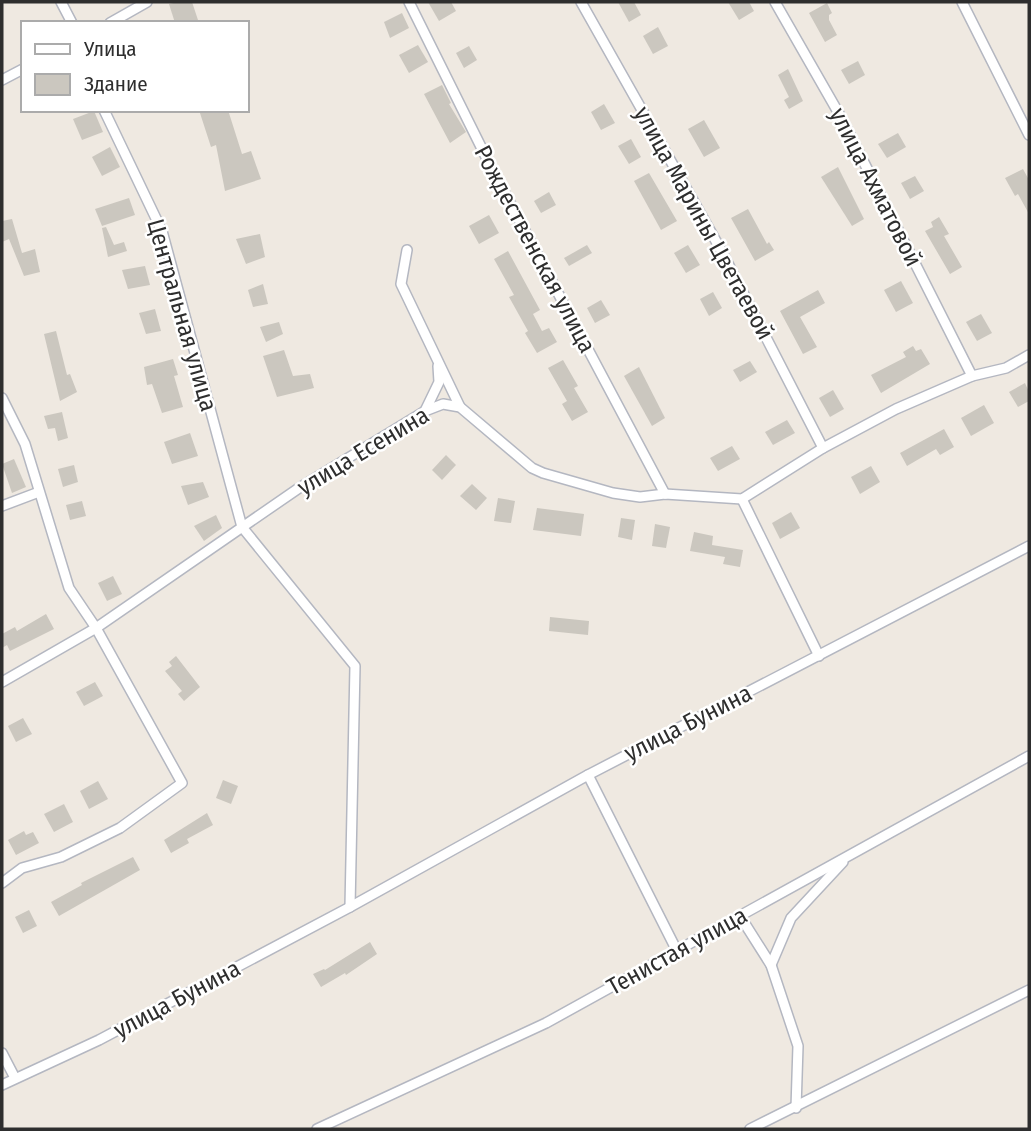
<svg xmlns="http://www.w3.org/2000/svg" width="1031" height="1131" font-family="'Fira Sans Condensed',sans-serif">
  <rect width="100%" height="100%" fill="#efe9e1"/>
  <g fill="#cbc7bf">
    <polygon points="178,2 192,2 199,23 175,23 169,4"/>
    <polygon points="428,2 451,2 456,11 439,21"/>
    <polygon points="618,2 634,2 641,15 629,22"/>
    <polygon points="728,2 749,2 754,11 739,20"/>
    <polygon points="827,3 832,13 829,15 829,20 837,35 825,42 809,13"/>
    <polygon points="402,13 409,28 390,38 384,22"/>
    <polygon points="658,27 668,46 653,54 643,36"/>
    <polygon points="418,45 428,62 409,73 399,55"/>
    <polygon points="469,46 477,60 464,68 456,53"/>
    <polygon points="858,61 865,75 849,84 841,70"/>
    <polygon points="788,69 803,101 789,109 784,100 789,97 778,75"/>
    <polygon points="442,85 451,103 449,104 466,132 450,143 424,94"/>
    <polygon points="604,104 615,123 601,130 591,112"/>
    <polygon points="199,110 228,110 242,154 251,151 261,179 225,191 216,145 211,147"/>
    <polygon points="94,111 103,132 82,140 73,119"/>
    <polygon points="704,120 720,148 704,157 688,129"/>
    <polygon points="898,133 906,147 887,158 878,144"/>
    <polygon points="631,139 641,157 629,164 618,146"/>
    <polygon points="110,147 120,167 102,176 92,157"/>
    <polygon points="838,167 864,219 852,226 821,177"/>
    <polygon points="1023,169 1029,180 1029,214 1018,194 1015,196 1005,178"/>
    <polygon points="649,173 677,221 661,230 634,181"/>
    <polygon points="915,176 924,191 910,199 901,183"/>
    <polygon points="549,192 556,205 541,213 534,201"/>
    <polygon points="129,198 135,215 102,226 95,209"/>
    <polygon points="748,209 767,244 769,242 774,250 755,261 731,218"/>
    <polygon points="489,215 499,233 479,244 469,226"/>
    <polygon points="939,217 949,234 944,236 962,267 950,274 925,231 933,227 931,222"/>
    <polygon points="12,219 22,253 35,249 40,272 24,276 9,239 2,242 2,221"/>
    <polygon points="106,227 114,245 124,242 127,251 108,257 102,228"/>
    <polygon points="260,234 265,257 246,264 236,239"/>
    <polygon points="587,245 592,253 569,266 564,258"/>
    <polygon points="688,245 700,265 686,273 674,253"/>
    <polygon points="508,251 540,310 533,314 542,331 549,328 557,342 537,353 525,333 528,331 509,297 514,295 494,259"/>
    <polygon points="145,266 150,285 128,289 122,270"/>
    <polygon points="901,281 913,303 896,312 884,290"/>
    <polygon points="263,284 268,304 253,307 248,290"/>
    <polygon points="818,290 825,303 800,317 817,347 803,354 780,311"/>
    <polygon points="713,292 722,308 709,316 700,299"/>
    <polygon points="601,300 610,315 595,323 587,308"/>
    <polygon points="155,309 161,331 146,334 139,313"/>
    <polygon points="981,314 992,333 977,341 966,322"/>
    <polygon points="279,322 283,334 266,342 260,327"/>
    <polygon points="56,331 67,375 70,374 77,392 60,401 44,334"/>
    <polygon points="913,346 916,351 921,349 930,364 881,393 871,375 906,357 903,352"/>
    <polygon points="284,350 293,376 310,374 314,388 277,397 263,356"/>
    <polygon points="173,359 178,375 174,376 183,407 162,413 152,384 147,385 144,367"/>
    <polygon points="563,360 578,386 574,388 588,412 572,421 562,404 567,401 548,368"/>
    <polygon points="750,361 757,372 740,382 733,370"/>
    <polygon points="639,367 665,418 652,426 624,376"/>
    <polygon points="1025,383 1029,392 1029,401 1018,407 1009,392"/>
    <polygon points="833,390 844,409 830,417 819,398"/>
    <polygon points="984,405 994,423 971,436 961,418"/>
    <polygon points="62,412 68,438 58,441 55,428 48,429 44,416"/>
    <polygon points="787,420 795,433 773,445 765,432"/>
    <polygon points="944,429 954,447 940,455 936,449 907,466 900,453"/>
    <polygon points="190,433 198,456 172,464 164,442"/>
    <polygon points="732,446 740,459 718,471 710,458"/>
    <polygon points="446,455 456,465 442,480 432,470"/>
    <polygon points="14,459 26,487 12,493 2,464"/>
    <polygon points="74,465 78,482 63,487 58,469"/>
    <polygon points="871,466 880,482 860,494 851,477"/>
    <polygon points="203,482 209,497 188,505 181,486"/>
    <polygon points="472,484 487,498 476,510 460,496"/>
    <polygon points="498,498 515,501 511,523 494,521"/>
    <polygon points="82,501 86,516 70,520 66,505"/>
    <polygon points="537,508 584,514 581,536 533,530"/>
    <polygon points="791,512 800,528 780,539 772,523"/>
    <polygon points="216,515 222,528 204,541 194,526"/>
    <polygon points="621,518 635,520 632,540 618,537"/>
    <polygon points="655,524 670,527 666,548 652,546"/>
    <polygon points="694,532 713,536 712,545 743,550 740,567 723,564 725,557 690,551"/>
    <polygon points="113,576 122,594 107,601 98,583"/>
    <polygon points="46,614 54,629 10,651 7,645 2,648 2,634 15,627 17,631"/>
    <polygon points="550,617 589,621 588,635 549,631"/>
    <polygon points="176,656 200,687 184,701 178,694 182,691 165,671 172,666 169,662"/>
    <polygon points="95,682 103,696 84,706 76,692"/>
    <polygon points="23,718 32,734 16,742 8,726"/>
    <polygon points="223,780 238,786 231,804 216,798"/>
    <polygon points="98,781 108,799 89,809 80,791"/>
    <polygon points="64,804 73,822 54,832 44,814"/>
    <polygon points="207,813 213,825 187,839 189,843 171,853 164,840"/>
    <polygon points="24,831 26,835 33,832 39,843 16,855 8,840"/>
    <polygon points="133,857 140,870 59,916 51,902 82,885 81,883"/>
    <polygon points="29,910 37,926 23,933 15,917"/>
    <polygon points="370,942 377,954 346,975 345,973 321,987 313,974 324,969 325,970"/>
  </g>
  <g fill="none" stroke-linecap="round" stroke-linejoin="round">
    <defs>
      <g id="street">
        <polyline points="61,2 72,23"/>
        <polyline points="409,2 492,169 665,494"/>
        <polyline points="581,2 721,250 823,448"/>
        <polyline points="775,2 842,119 972,376"/>
        <polyline points="962,2 1029,135"/>
        <polyline points="110,23 147,2"/>
        <polyline points="2,80 23,69"/>
        <polyline points="104,110 162,231 242,527 355,666 350,907"/>
        <polyline points="407,250 401,284 460,407"/>
        <polyline points="2,398 25,444 69,588 96,628 182,783 120,828 61,857 22,868 2,883"/>
        <polyline points="425,411 439,382 438,366"/>
        <polyline points="742,499 819,656"/>
        <polyline points="2,506 39,492"/>
        <polyline points="2,682 96,628 299,488 425,411 443,404 460,407 532,468 543,473 613,493 640,497 665,494 742,499 823,448 896,409 972,376 1006,368 1029,355"/>
        <polyline points="588,775 677,951"/>
        <polyline points="740,916 771,965 798,1046 796,1108"/>
        <polyline points="771,965 791,918 843,862"/>
        <polyline points="2,1053 15,1078"/>
        <polyline points="2,1085 99,1040 350,907 588,775 1029,546"/>
        <polyline points="317,1129 546,1023 1029,756"/>
        <polyline points="750,1129 1029,990"/>
      </g>
    </defs>
    <use href="#street" stroke="#b4b7c1" stroke-width="12"/>
    <use href="#street" stroke="#fff" stroke-width="9"/>
  </g>
  <g text-anchor="middle" stroke-width="5" stroke-linejoin="round" paint-order="stroke">
    <g font-size="24" fill="#2e2e2e" stroke="#fff">
      <text transform="translate(876 187) rotate(63)" y="8">улица Ахматовой</text>
      <text transform="translate(704 223) rotate(61)" y="8">улица Марины Цветаевой</text>
      <text transform="translate(535 249) rotate(62)" y="8">Рождественская улица</text>
      <text transform="translate(182 315) rotate(74)" y="8">Центральная улица</text>
      <text transform="translate(363 451) rotate(-31)" y="8">улица Есенина</text>
      <text transform="translate(688 723) rotate(-27)" y="8">улица Бунина</text>
      <text transform="translate(677 951) rotate(-29)" y="8">Тенистая улица</text>
      <text transform="translate(177 999) rotate(-28)" y="8">улица Бунина</text>
    </g>
  </g>
  <rect width="1031" height="1131" fill="none" stroke="#2e2e2e" stroke-width="7"/>
  <rect x="21" y="21" width="228" height="91" fill="#ffffff" stroke="#ababab" stroke-width="2"/>
  <rect x="35" y="44" width="35" height="10" fill="#ffffff" stroke="#ababab" stroke-width="2"/>
  <text x="84" y="56" font-size="21" fill="#2e2e2e">Улица</text>
  <rect x="35" y="74" width="35" height="21" fill="#cbc7bf" stroke="#ababab" stroke-width="2"/>
  <text x="84" y="91" font-size="21" fill="#2e2e2e">Здание</text>
</svg>
